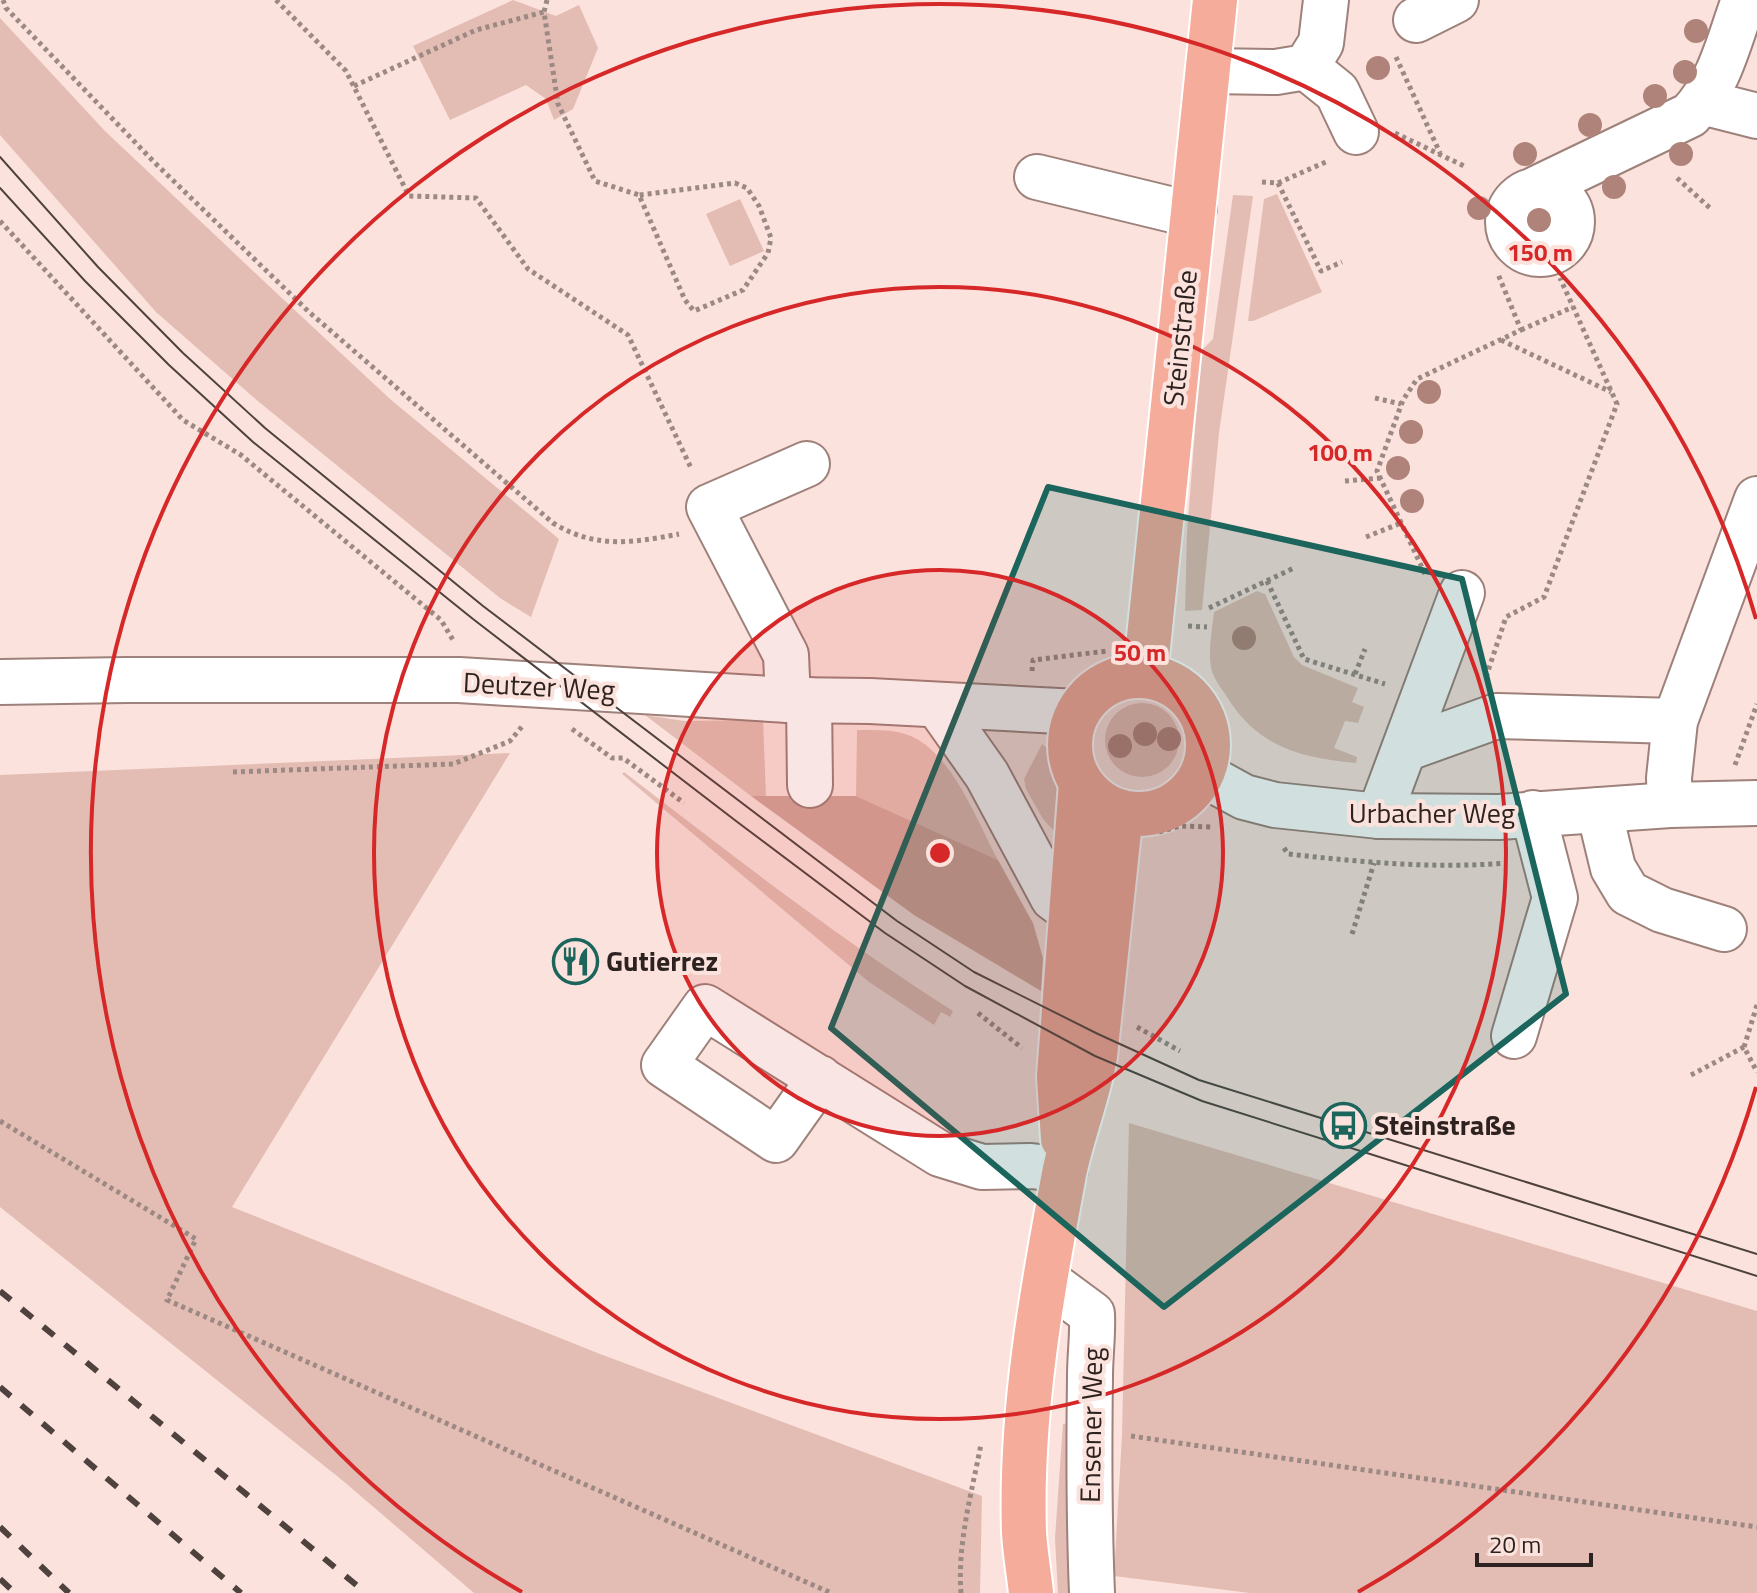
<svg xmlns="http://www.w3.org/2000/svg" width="1757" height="1593" font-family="'Titillium Web',sans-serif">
  <rect width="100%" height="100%" fill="#fbe2dc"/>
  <g fill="#e3bdb3">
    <polygon points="513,0 556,16 579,5 598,48 573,109 554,120 546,99 526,85 450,120 413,46"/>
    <polygon points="0,18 105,131 270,287 390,399 559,539 531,617 500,598 259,402 156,312 0,135"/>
    <polygon points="1277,194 1322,292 1253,321 1248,321 1264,199"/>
    <polygon points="1233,195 1253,196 1219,433 1202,610 1185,611 1187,533 1201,351 1213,339"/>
    <polygon points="740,199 764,251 730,266 706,214"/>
    <path d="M1257 591 1265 594 1294 657 1302 665 1358 688 1352 702 1364 707 1358 723 1345 721 1334 748 1357 757 1356 763C1302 758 1260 748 1229 700 1223 690 1213 679 1211 668 1208 650 1212 630 1214 612Z"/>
    <circle cx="1142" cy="740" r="37"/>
    <polygon points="645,715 684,721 763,720 766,796 751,796"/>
    <path d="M857 730C875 730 897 729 913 737 953 756 978 823 998 860L856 796Z"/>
    <path d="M1042 744C1071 766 1065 801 1066 834L1053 830 1043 819 1026 789 1024 779Z"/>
    <polygon points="510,753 232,1207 600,1354 982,1496 980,1593 474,1593 342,1480 0,1207 0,775"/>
    <path d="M624 772C732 855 838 938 953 1011L950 1017 941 1012 934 1025 869 982 622 774Z"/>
    <polygon points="1129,1123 1757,1311 1757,1593 1250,1593 1114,1576 1122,1435"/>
    <polygon points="1078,1422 1079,1593 1058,1593 1055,1538 1063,1424"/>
  </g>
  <polygon fill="#d3a59a" points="751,796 856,796 998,860 1033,923 1043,958 1041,991 914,915"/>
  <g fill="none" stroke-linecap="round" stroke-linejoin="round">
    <defs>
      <g id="minor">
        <polyline points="1416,20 1456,0"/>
        <polyline points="1306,67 1337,92 1356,132"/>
        <polyline points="1209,71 1276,72 1306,67 1321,43 1326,0"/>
        <polyline points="1702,102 1757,116"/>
        <polyline points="1037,177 1173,210 1194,208"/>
        <path d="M1538 188 1690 115C1720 84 1729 40 1744 0"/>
        <circle cx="1540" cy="222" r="32"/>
        <polyline points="0,682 127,680 459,680 788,700 870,701 1078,712"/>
        <polyline points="788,700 786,655 709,507 807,464"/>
        <polyline points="809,700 810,785"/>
        <polyline points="939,707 987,775 1053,898 1072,912"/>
        <polyline points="1405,749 1497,716 1675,721"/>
        <polyline points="1202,774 1244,797 1275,805 1379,816 1499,817 1670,805 1757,803"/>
        <polyline points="1670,805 1669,778 1675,721 1757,499"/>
        <polyline points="1599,810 1613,868 1628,893 1662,910 1724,929"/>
        <polyline points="1379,816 1462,593"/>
        <polyline points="1514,1036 1555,898 1533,813"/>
        <polyline points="820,1078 776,1140 664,1065 705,1007 940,1154 982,1167 1031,1166 1065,1170"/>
        <path d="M1046 1280 1092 1314C1093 1335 1090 1355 1090 1376 1089 1448 1089 1520 1092 1593"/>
      </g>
      <g id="major">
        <polyline points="1145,676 1215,0"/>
        <circle cx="1139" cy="745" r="69"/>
        <polyline points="1063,1139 1059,1077 1081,783"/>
        <path d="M1031 1593C1029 1573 1025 1552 1024 1532 1020 1413 1042 1291 1064 1174 1072 1134 1088 1096 1095 1056L1121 812"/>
      </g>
    </defs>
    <use href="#minor" stroke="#9d817a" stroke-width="48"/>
    <use href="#major" stroke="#fff" stroke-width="48"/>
    <g stroke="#9c8984" stroke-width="5" stroke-dasharray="4 4" stroke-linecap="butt">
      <path d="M3 0 6 8 155 163 309 312 553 523C595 549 632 543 679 534"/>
      <polyline points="276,0 346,71 409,196 476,198 528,269 628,335 692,470"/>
      <polyline points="547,0 544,12 558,104 595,181 639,195 685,300 694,311 743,290 768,253 771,238 759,206 747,188 735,183 639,195"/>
      <polyline points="1396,57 1440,153"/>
      <polyline points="354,86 476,30 544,12"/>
      <polyline points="1395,133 1464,166"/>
      <polyline points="1677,178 1711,209"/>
      <polyline points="1262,182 1278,183 1321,271 1342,262"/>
      <polyline points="1278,183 1328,161"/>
      <polyline points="0,221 183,420 241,455 441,620 453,640"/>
      <polyline points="1521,330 1573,307"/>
      <polyline points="1501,340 1611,392"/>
      <polyline points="1375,398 1401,404"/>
      <polyline points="1345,481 1381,478"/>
      <polyline points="1366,537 1401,523"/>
      <polyline points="1425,574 1377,471 1403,400 1417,379 1521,330 1498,274"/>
      <polyline points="1267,581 1304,659 1385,684"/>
      <polyline points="1209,608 1294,568"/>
      <polyline points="1188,626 1207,627"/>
      <polyline points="1032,671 1033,660 1107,651"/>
      <polyline points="1355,674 1365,649"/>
      <polyline points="1486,677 1506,617 1544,597 1617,404 1560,278"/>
      <polyline points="572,729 612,758 623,758 684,803"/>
      <polyline points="1735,765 1757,704"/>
      <polyline points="233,772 453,764 510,741 524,724"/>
      <polyline points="1159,832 1180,826 1212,827"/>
      <path d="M1284 848 1288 854C1361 862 1433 869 1506 863"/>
      <polyline points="1352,934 1374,863"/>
      <polyline points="1757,1005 1744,1047 1757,1072"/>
      <polyline points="978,1013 1022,1048"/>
      <polyline points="1137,1027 1180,1051"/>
      <polyline points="1691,1075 1744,1047"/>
      <polyline points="0,1121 196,1239 167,1300 831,1593"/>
      <polyline points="1131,1436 1757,1527"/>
      <path d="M961 1593C957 1544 972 1492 981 1444"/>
    </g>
    <use href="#minor" stroke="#fff" stroke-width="44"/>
    <use href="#major" stroke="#f5ac9a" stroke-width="44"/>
    <g stroke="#4f423e" stroke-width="2">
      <polyline points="0,157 98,267 183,353 265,428 483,606 897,921 974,972 1098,1034 1199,1080 1757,1254"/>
      <polyline points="0,188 85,281 169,365 253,442 473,619 736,821 885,933 965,986 1095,1056 1202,1101 1757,1276"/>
    </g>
    <g stroke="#4f423e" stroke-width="6" stroke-dasharray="14 14" stroke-linecap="butt">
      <polyline points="0,1291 366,1593"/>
      <polyline points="0,1387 241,1593"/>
      <polyline points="0,1527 69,1593"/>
      <polyline points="0,1579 15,1593"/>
    </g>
  </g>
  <g fill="#af8379">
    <circle cx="1696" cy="31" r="12"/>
    <circle cx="1378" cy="68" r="12"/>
    <circle cx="1685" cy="72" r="12"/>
    <circle cx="1655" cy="96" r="12"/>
    <circle cx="1590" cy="125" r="12"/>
    <circle cx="1525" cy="154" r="12"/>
    <circle cx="1681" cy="154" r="12"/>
    <circle cx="1614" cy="187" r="12"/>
    <circle cx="1479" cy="208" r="12"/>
    <circle cx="1539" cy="220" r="12"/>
    <circle cx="1429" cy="392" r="12"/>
    <circle cx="1411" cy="432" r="12"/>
    <circle cx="1398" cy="468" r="12"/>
    <circle cx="1412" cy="501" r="12"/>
    <circle cx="1244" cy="638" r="12"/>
    <circle cx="1145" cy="734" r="12"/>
    <circle cx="1169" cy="739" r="12"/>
    <circle cx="1120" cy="746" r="12"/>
  </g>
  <path fill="#1b655c" fill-opacity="0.2" stroke="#1b655c" stroke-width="6" stroke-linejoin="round" d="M1048 487 1462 579 1566 994 1164 1307 831 1028Z"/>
  <circle cx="940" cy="853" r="283" fill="#d62828" fill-opacity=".12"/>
  <g fill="none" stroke="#d62828" stroke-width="4">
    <circle cx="940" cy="853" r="283"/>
    <circle cx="940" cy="853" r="566"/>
    <path d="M1756 1087A849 849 0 0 1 1358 1592M522 1592A849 849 0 1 1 1756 619"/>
  </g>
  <defs>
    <symbol id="restaurant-ring" viewBox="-11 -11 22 22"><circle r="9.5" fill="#fbe2dc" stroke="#1b655c" stroke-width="1.5"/><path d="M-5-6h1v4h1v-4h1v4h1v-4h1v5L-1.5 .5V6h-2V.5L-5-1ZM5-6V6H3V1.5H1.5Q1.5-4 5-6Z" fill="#1b655c"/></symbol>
    <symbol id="bus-ring" viewBox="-11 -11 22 22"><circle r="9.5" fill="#fbe2dc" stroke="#1b655c" stroke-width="1.5"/><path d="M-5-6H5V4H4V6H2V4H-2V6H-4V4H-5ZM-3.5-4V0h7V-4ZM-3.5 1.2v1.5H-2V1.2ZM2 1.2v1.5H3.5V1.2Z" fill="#1b655c"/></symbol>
  </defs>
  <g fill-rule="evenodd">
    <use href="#restaurant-ring" x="550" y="936" width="51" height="51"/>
    <use href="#bus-ring" x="1318" y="1100" width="51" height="51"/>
  </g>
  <g text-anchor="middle" stroke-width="8" stroke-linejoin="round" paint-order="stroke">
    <g font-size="28" fill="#2d221f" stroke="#fbe2dc">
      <text transform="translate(1180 338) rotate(-84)" y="10">Steinstraße</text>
      <text transform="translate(539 686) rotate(3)" y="10">Deutzer Weg</text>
      <text x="1432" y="823">Urbacher Weg</text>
      <text transform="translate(1091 1425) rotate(-89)" y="10">Ensener Weg</text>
    </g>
    <g font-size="28" font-weight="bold" fill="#2d221f" stroke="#fbe2dc" text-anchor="start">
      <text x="606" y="971">Gutierrez</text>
      <text x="1374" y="1135">Steinstraße</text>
    </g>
  </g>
  <circle cx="940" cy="853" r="12" fill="#d62828" stroke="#fbe2dc" stroke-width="4"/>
  <g font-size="24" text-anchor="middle" font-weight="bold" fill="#d62828" stroke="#fbe2dc" stroke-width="8" stroke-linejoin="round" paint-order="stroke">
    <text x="1540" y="261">150 m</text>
    <text x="1340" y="461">100 m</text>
    <text x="1140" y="661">50 m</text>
  </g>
  <path d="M1477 1553v12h114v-12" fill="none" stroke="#2d221f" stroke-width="4"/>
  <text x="1489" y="1553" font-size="24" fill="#2d221f" stroke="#fbe2dc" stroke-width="6" paint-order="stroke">20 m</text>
</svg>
